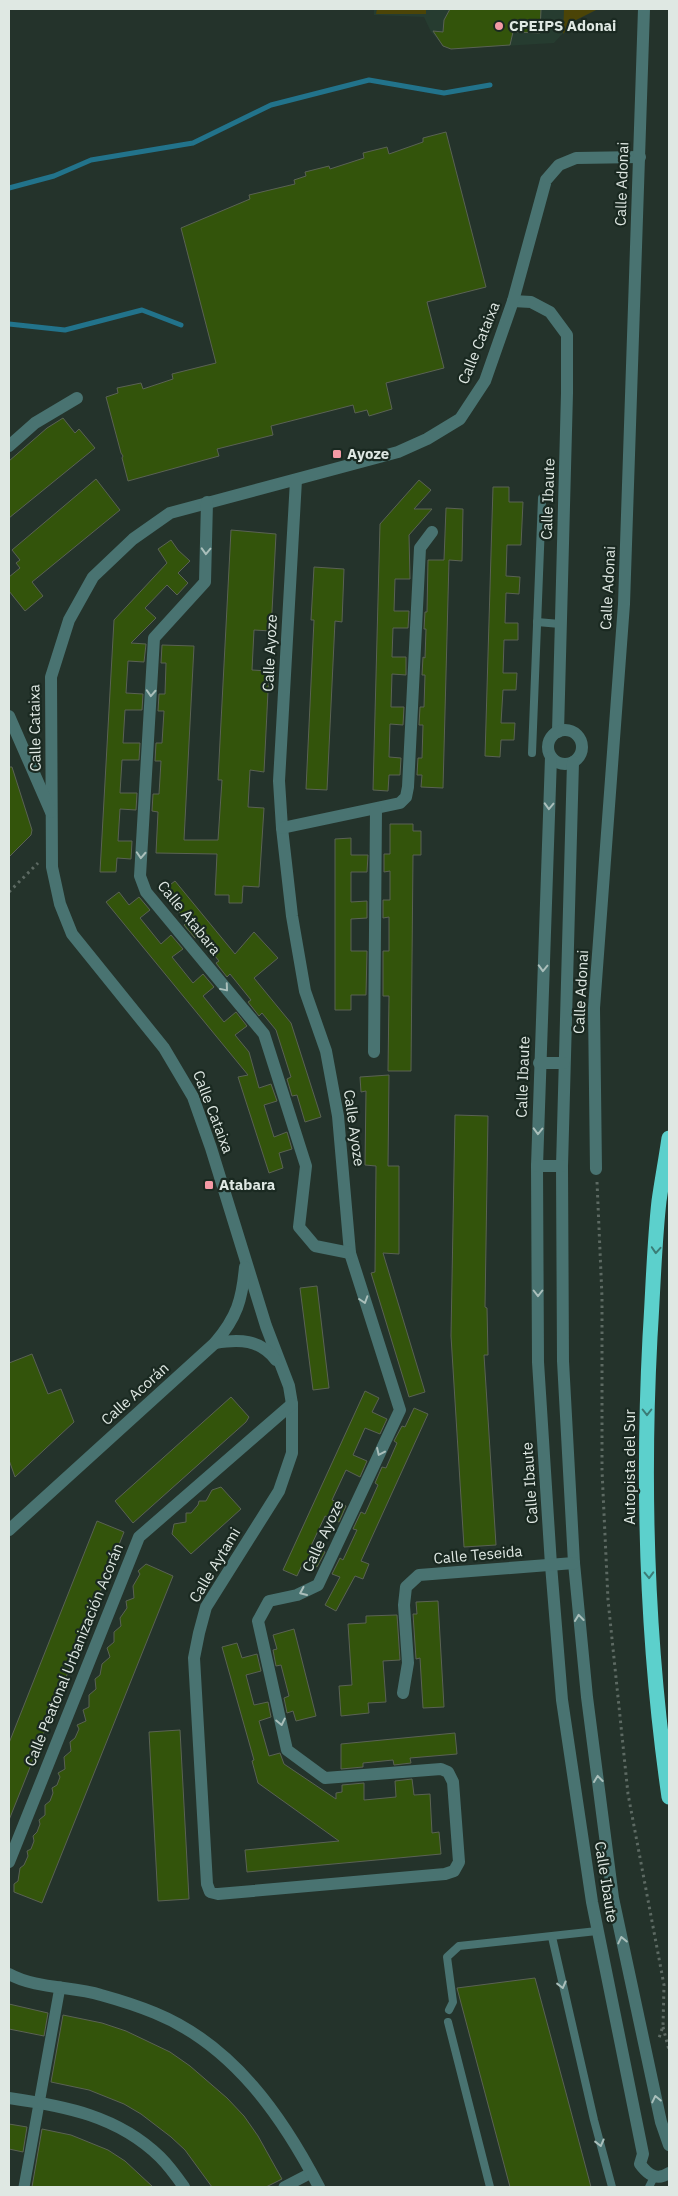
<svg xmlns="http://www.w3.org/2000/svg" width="678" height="2196" font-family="'IBM Plex Sans',sans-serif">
  <rect width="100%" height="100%" fill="#24332b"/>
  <polygon fill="#263c30" points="374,9 598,9 574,21 554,43 451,49 443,46 431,32 424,17 374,15"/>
  <g fill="#4b4407">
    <polygon points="377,9 426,9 426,14 376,14"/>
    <polygon points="564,9 598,9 574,21 563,34"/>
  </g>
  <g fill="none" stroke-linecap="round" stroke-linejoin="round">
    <g stroke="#22738b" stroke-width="5">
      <polyline points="9,188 54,176 91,160 193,143 271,105 369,80 444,93 490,85"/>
      <polyline points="9,324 65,330 142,310 181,325"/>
    </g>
  </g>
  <g fill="#33540b" stroke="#5a6254">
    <polygon points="450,9 541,9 540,33 513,32 510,45 451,49 443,46 433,31 443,32 444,20"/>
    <polygon points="446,132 486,287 427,302 444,368 386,383 392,409 369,416 367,410 355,413 353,405 271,426 273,435 217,449 219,456 128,481 122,458 123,456 121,453 106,397 118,393 117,388 141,383 143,389 173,379 172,374 216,363 181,228 250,199 249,195 295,184 294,180 306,176 305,172 329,166 330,169 364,158 363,153 387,147 389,154 423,142 423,138"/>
    <polygon points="63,418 75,433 79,429 95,448 9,518 9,461 47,428"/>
    <polygon points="96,479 120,510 32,582 43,596 25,611 9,591 9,577 20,568 16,563 20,560 12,550"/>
    <polygon points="419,480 431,490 414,509 432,509 409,535 410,579 395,579 394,611 409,611 408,628 393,628 392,657 406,657 406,675 392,674 391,707 404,707 403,725 390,724 389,757 401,758 400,775 389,775 388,791 373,790 380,524"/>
    <polygon points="493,487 509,487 509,502 523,502 521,545 507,545 506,576 520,577 519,594 506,593 505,623 518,623 518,640 504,640 503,673 517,673 516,690 503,690 501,723 515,723 514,740 501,740 500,757 485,756"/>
    <polygon points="446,508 463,509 462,561 449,560 443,788 421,787 422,775 417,775 418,758 422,758 423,725 419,725 420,707 424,707 425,675 422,675 423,657 425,658 426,629 424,629 425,612 427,612 428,560 444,560"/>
    <polygon points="231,530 276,534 271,631 254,630 252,670 269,671 264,772 250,770 248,807 264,808 259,887 243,886 242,903 229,903 229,895 215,895 217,854 156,853 158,812 152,811 153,794 159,794 161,761 155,761 156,743 162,743 164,711 158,711 159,694 165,694 166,663 161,663 162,645 194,646 184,840 218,840 222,780 218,780"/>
    <polygon points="171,540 178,550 190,561 178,573 188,583 177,595 167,585 145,608 156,618 131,643 146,644 144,662 128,661 126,693 143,694 142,710 125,710 123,743 140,743 139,760 122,760 120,793 137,793 136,810 120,809 118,841 132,841 131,859 117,858 116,872 100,872 114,620 167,563 158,549"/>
    <polygon points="314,567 344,569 342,622 335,621 327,790 306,789 314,620 311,620"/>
    <polygon points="9,767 12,767 32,830 31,835 9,857"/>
    <polygon points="390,824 413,824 413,831 421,831 421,855 413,855 411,1071 388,1071 389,996 383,996 383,951 389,951 389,917 383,918 383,900 390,900 390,871 384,872 384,854 390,854"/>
    <polygon points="351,838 351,855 368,855 367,872 351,872 351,902 367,901 367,918 351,919 351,951 367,951 366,995 351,995 351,1010 335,1010 335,839"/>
    <polygon points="175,881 235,954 254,932 278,958 254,978 291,1023 321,1117 305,1122 297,1095 292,1096 287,1079 291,1077 276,1030 262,1013 259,1016 248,1002 251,1000 230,974 227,977 216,963 219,961 199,936 195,938 184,925 187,922 162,891"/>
    <polygon points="119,892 129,905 139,897 150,910 140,918 161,944 171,935 183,949 172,957 193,983 203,974 214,987 203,996 224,1022 236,1012 247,1026 235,1035 249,1052 259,1088 271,1084 277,1101 264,1105 274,1137 287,1132 292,1149 279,1153 283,1168 269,1173 238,1077 248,1075 106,902"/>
    <polygon points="389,1075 388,1166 399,1166 399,1254 383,1253 425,1392 409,1397 371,1273 375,1272 376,1166 365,1165 366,1091 361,1092 360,1077"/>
    <polygon points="455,1115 488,1116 485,1307 487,1308 488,1355 484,1355 496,1545 464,1547 451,1336"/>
    <polygon points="317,1286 329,1388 313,1390 300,1288"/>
    <polygon points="32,1354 48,1394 61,1389 74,1422 15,1477 9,1460 9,1363"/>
    <polygon points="365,1391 379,1398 372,1412 387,1419 380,1434 365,1428 353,1455 367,1461 360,1477 346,1470 332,1500 346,1506 339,1522 325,1516 311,1546 325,1552 317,1567 304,1561 297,1576 283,1570"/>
    <polygon points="231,1397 249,1417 246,1422 133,1523 115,1501"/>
    <polygon points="414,1408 428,1414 361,1561 369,1564 363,1579 355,1576 336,1611 325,1605 340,1577 332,1574 340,1558 343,1560 357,1530 353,1529 361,1512 365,1514 378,1485 375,1483 382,1467 386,1468 397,1443 394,1441 402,1426 405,1427"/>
    <polygon points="221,1487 241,1509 191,1554 172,1534 174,1524 186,1522 186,1513 191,1513 198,1505 199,1501 206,1501 212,1490"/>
    <polygon points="97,1521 124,1532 9,1820 9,1743"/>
    <polygon points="146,1564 173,1576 42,1903 14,1892 14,1884 18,1881 20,1868 24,1865 28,1856 27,1851 31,1849 34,1841 33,1836 37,1832 40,1824 39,1820 45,1815 45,1805 50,1801 53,1793 52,1788 57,1785 60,1777 58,1773 65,1769 64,1757 71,1751 70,1742 75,1738 79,1729 77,1725 86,1721 83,1710 89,1707 89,1695 96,1689 95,1679 100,1675 102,1664 110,1657 107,1648 114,1642 114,1632 121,1626 120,1618 127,1608 126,1601 134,1598 133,1586 140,1574 138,1571"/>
    <polygon points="438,1601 444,1707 423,1708 420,1658 416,1659 413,1614 417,1614 416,1602"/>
    <polygon points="397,1615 400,1660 383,1661 386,1702 368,1703 369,1713 341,1716 339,1686 352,1685 348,1624 366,1623 366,1616"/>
    <polygon points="294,1629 316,1716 296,1721 293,1711 287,1713 284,1698 289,1696 281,1665 276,1666 273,1650 277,1649 273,1635"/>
    <polygon points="237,1643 242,1658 257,1654 261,1671 246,1675 254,1705 268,1702 271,1717 259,1721 269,1756 280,1753 284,1764 336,1799 336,1793 342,1792 342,1785 364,1783 364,1800 396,1797 395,1781 412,1779 414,1795 430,1794 432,1833 439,1832 441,1854 247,1872 245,1850 339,1841 258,1783 252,1761 254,1760 222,1647"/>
    <polygon points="180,1730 189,1899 158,1901 149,1732"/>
    <polygon points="455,1733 457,1754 410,1758 411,1763 394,1765 393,1760 363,1763 363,1767 341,1769 341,1744"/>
    <polygon points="535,1978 566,2093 591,2187 510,2187 457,1988"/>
    <polygon points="9,2004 48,2013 44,2036 9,2029"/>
    <polygon points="63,2015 102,2023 126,2031 170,2052 190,2066 227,2098 244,2116 258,2136 282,2179 266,2187 212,2187 185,2150 171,2137 141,2114 124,2104 89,2090 51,2082"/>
    <polygon points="9,2124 27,2127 23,2152 9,2149"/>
    <polygon points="42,2129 71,2135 108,2150 125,2161 153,2187 32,2187"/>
  </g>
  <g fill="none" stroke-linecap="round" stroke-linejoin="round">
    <g stroke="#5d6a63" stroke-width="3" stroke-dasharray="2.5 4" stroke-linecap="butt">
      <polyline points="9,892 38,863"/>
      <polyline points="597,1182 602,1297 602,1470 608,1600 628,1794 664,1985 663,2026 659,2038"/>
      <polyline points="663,2027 669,2050"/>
    </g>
    <g stroke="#497371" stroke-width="8">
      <polyline points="537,622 560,624"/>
      <polyline points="532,753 542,498"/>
      <polyline points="552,1937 594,2120 612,2187"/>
      <polyline points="449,2010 453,2002 447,1957 459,1946 597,1931"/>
      <polyline points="448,2022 490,2187"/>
      <polyline points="649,2187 654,2177"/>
    </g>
    <g stroke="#497371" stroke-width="11">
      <polyline points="24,2187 60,1987"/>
      <polyline points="284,2187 311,2173"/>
    </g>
    <g stroke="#497371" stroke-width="12">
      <polyline points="513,301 531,302 550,312 567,335 567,393 558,732"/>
      <polyline points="9,446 35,423 77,398"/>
      <polyline points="296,480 279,781 282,828 292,916 305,991 326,1051 338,1116 350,1253 400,1410 318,1585 297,1595 269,1601 258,1621 287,1750 325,1778 441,1769 448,1772 453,1782 459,1862 454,1871 445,1874 218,1894 210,1892 207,1884 194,1658 199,1633 206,1607 279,1491 292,1453 292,1404 289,1386 266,1326 211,1148 193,1097 164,1048 72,934 60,904 52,867 51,677 69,620 93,577 133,539 170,513 398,452 427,439 460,419 485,381 513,301 546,180 559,165 576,158 640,157"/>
      <polyline points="207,502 205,582 154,638 140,876 146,892 264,1034 306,1166 299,1227 315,1246 350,1253"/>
      <polyline points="9,716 51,812"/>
      <circle cx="565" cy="747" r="17"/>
      <path d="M551 757 537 1166 538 1362 551 1565 562 1700 592 1902 643 2154 640 2164C648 2175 657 2181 669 2173"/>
      <polyline points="573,762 562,1166 563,1361 574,1563 587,1697 613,1898 661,2122 669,2145"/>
      <polyline points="282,828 400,803 406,797 408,787 420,548 432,532"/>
      <polyline points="374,1052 376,809"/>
      <polyline points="539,1063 564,1063"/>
      <polyline points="537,1166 562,1166"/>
      <path d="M215 1343C239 1339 260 1339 276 1360"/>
      <path d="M9 1530 215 1343C237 1317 242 1300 245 1267"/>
      <polyline points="403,1693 408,1663 404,1605 406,1587 419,1575 574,1563"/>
      <polyline points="9,1862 139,1537 292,1404"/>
      <path d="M9 1974C36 1989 72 1986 101 1995 119 2000 138 2006 155 2013 233 2045 282 2116 319 2187"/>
      <path d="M9 2098C65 2106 118 2116 160 2157 169 2166 177 2177 184 2187"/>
    </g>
    <polyline stroke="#497371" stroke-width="12" points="596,1169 594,1008 624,604 644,9"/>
    <path stroke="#5cd0cc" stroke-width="15" d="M669 1138C666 1159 662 1180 659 1201 654 1246 653 1292 650 1337 642 1491 647 1645 669 1797"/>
  </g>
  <defs><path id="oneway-chevron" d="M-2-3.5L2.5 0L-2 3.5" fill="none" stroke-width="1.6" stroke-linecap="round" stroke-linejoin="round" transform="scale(1.25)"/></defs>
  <g stroke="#aabfbb">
    <use href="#oneway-chevron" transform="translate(206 551) rotate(92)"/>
    <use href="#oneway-chevron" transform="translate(151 693) rotate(93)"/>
    <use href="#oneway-chevron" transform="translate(549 806) rotate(92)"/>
    <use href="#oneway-chevron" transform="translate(141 855) rotate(93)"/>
    <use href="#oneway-chevron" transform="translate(543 968) rotate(92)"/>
    <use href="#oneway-chevron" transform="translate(225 988) rotate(50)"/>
    <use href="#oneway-chevron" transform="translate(538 1131) rotate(91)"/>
    <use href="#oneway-chevron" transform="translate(538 1293) rotate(90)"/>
    <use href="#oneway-chevron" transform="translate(364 1300) rotate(72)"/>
    <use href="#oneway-chevron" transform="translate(380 1452) rotate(115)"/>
    <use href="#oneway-chevron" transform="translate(303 1592) rotate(156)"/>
    <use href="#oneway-chevron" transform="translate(579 1618) rotate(-96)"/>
    <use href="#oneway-chevron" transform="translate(281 1722) rotate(78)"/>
    <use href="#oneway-chevron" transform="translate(598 1779) rotate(-97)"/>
    <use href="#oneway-chevron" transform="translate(622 1940) rotate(-102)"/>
    <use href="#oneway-chevron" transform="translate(562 1985) rotate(76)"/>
    <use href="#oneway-chevron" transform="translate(656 2099) rotate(-102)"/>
    <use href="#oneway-chevron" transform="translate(600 2143) rotate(76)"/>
  </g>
  <g stroke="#3b7c76">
    <use href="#oneway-chevron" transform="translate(656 1250) rotate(94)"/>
    <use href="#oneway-chevron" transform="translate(647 1412) rotate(90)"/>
    <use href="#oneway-chevron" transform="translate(649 1575) rotate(88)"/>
  </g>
  <g fill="#f49aa5" stroke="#1a2921" stroke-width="2">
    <circle cx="499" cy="26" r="5"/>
    <rect x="332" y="449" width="10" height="10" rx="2.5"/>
    <rect x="204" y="1180" width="10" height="10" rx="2.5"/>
  </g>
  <g text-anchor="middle" stroke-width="4.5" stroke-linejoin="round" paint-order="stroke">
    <g font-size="15" font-weight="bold" fill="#dfe8e3" stroke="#1a2921" text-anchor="start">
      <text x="509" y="31">CPEIPS Adonai</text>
      <text x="347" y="459">Ayoze</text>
      <text x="219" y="1190">Atabara</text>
    </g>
    <g font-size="15" fill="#dfe8e3" stroke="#1a2921">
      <text transform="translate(622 184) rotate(-88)" y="5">Calle Adonai</text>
      <text transform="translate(479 343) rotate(-68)" y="5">Calle Cataixa</text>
      <text transform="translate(548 499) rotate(-88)" y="5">Calle Ibaute</text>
      <text transform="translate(608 588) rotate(-87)" y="5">Calle Adonai</text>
      <text transform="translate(270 653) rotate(-87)" y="5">Calle Ayoze</text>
      <text transform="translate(35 728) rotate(-91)" y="5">Calle Cataixa</text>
      <text transform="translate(189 918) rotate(51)" y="5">Calle Atabara</text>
      <text transform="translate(581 992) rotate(-87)" y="5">Calle Adonai</text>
      <text transform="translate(523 1077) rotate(-88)" y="5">Calle Ibaute</text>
      <text transform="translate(213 1112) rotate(69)" y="5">Calle Cataixa</text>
      <text transform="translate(354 1128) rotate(82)" y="5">Calle Ayoze</text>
      <text transform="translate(135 1394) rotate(-42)" y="5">Calle Acorán</text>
      <text transform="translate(630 1467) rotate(-90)" y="5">Autopista del Sur</text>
      <text transform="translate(530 1483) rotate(-94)" y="5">Calle Ibaute</text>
      <text transform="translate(323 1536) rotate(-65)" y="5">Calle Ayoze</text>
      <text transform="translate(478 1555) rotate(-5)" y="5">Calle Teseida</text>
      <text transform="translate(215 1565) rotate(-59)" y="5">Calle Aytami</text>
      <text transform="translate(74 1655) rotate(-68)" y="5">Calle Peatonal Urbanización Acorán</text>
      <text transform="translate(606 1882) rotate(81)" y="5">Calle Ibaute</text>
    </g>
  </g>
  <rect width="678" height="2196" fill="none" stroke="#dfe8e3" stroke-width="20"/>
</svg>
